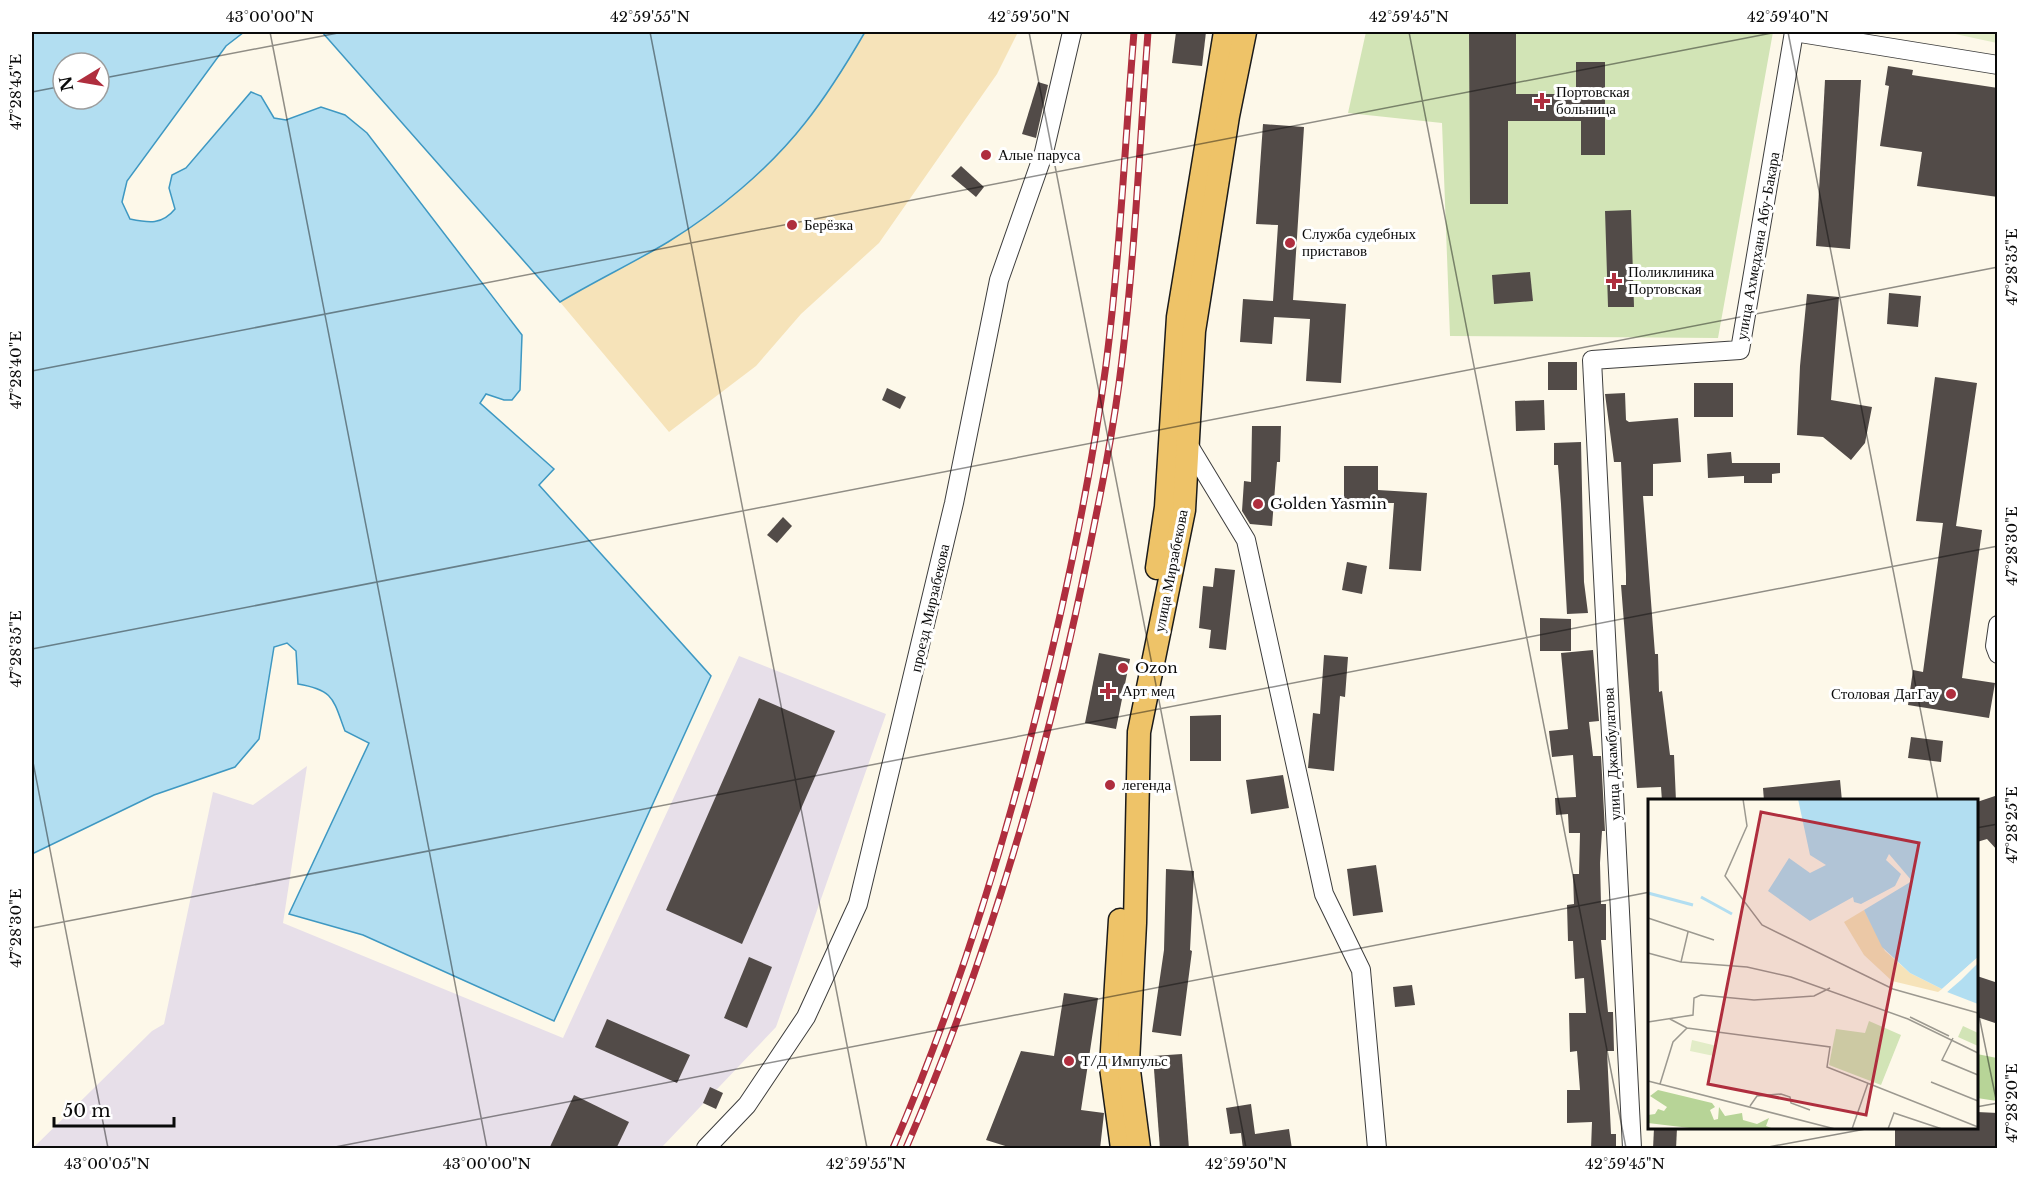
<svg xmlns="http://www.w3.org/2000/svg" width="2029" height="1180" font-family="'Libre Baskerville',serif">
  <rect width="100%" height="100%" fill="#fdf8e9"/>
  <polygon fill="#e7dfe9" points="739,656 886,714 776,1027 661,1148 33,1148 152,1031 164,1024 213,792 253,805 307,766 283,923 563,1038"/>
  <polygon fill="#d2e4b6" points="1366,32 1773,32 1718,338 1450,336 1442,123 1348,113"/>
  <polygon fill="#b7d497" points="1977,1054 1997,1058 1997,1101 1977,1098"/>
  <path fill="#f6e3b9" d="M865 32H1018L997 74 879 243 801 314 756 366 669 432 560 302C595 281 633 263 668 242 717 212 769 169 805 123 828 94 847 63 865 32Z"/>
  <polygon fill="#e2ecc7" points="1946,32 1997,32 1997,43"/>
  <g fill="#b2def1" stroke="#3e98c2" stroke-width="1.5" fill-rule="evenodd">
    <path d="M32 32H244L226 46 127 181 122 202 130 219C149 223 162 225 175 209L169 188 172 175 186 168 251 92 261 96 274 118 286 120 321 107 345 115 367 133 522 335 520 390 512 400H504L486 394 480 403 554 469 539 485 711 676 554 1021 363 935 289 914 369 743 345 731C333 699 334 690 298 684L296 651 287 643 274 647 259 739 235 767 154 795 32 854ZM63 63H99V99H63Z"/>
    <path d="M322 32H865C847 63 828 94 805 123 769 169 717 212 668 242 633 263 595 281 560 302Z"/>
  </g>
  <g fill="#524b48">
    <polygon points="1176,32 1206,32 1202,66 1172,63"/>
    <polygon points="1469,32 1516,32 1516,94 1576,94 1576,62 1605,62 1605,155 1581,155 1581,121 1508,121 1508,204 1470,204"/>
    <polygon points="1888,66 1913,70 1912,75 1998,88 1998,197 1917,186 1922,152 1880,146 1889,86 1885,85"/>
    <polygon points="1825,80 1861,80 1850,249 1816,246"/>
    <polygon points="1038,82 1048,85 1036,138 1022,134"/>
    <polygon points="1263,124 1304,127 1293,300 1346,304 1341,383 1306,381 1310,319 1274,317 1272,344 1240,342 1243,299 1273,301 1278,225 1256,224"/>
    <polygon points="961,166 984,187 976,197 951,176"/>
    <polygon points="1631,210 1634,307 1608,307 1605,211"/>
    <polygon points="1530,272 1533,301 1494,304 1492,275"/>
    <polygon points="1889,293 1921,296 1918,327 1887,324"/>
    <polygon points="1807,294 1839,297 1831,400 1872,407 1865,443 1851,460 1823,437 1797,435 1800,366"/>
    <rect x="1548" y="362" width="29" height="28"/>
    <polygon points="1935,377 1977,383 1956,526 1982,530 1962,678 1995,683 1989,718 1908,705 1913,670 1923,672 1943,523 1916,521"/>
    <rect x="1694" y="383" width="39" height="34"/>
    <polygon points="887,388 906,397 900,409 882,400"/>
    <polygon points="1625,393 1626,420 1629,422 1678,418 1681,462 1653,464 1653,496 1643,496 1655,654 1658,654 1659,692 1662,691 1670,755 1674,755 1676,801 1662,801 1661,787 1637,788 1621,585 1626,585 1626,574 1621,462 1614,462 1605,394"/>
    <polygon points="1544,400 1545,430 1516,431 1515,401"/>
    <polygon points="1252,426 1281,426 1280,462 1277,462 1272,526 1250,524 1242,511 1244,481 1251,482"/>
    <polygon points="1581,442 1584,582 1588,613 1567,614 1561,504 1558,465 1554,465 1554,443"/>
    <polygon points="1731,452 1732,463 1780,463 1780,473 1772,474 1772,483 1744,483 1744,476 1708,478 1707,454"/>
    <polygon points="1344,466 1378,466 1378,490 1427,493 1421,571 1389,569 1394,503 1344,503"/>
    <polygon points="783,517 792,526 777,543 767,535"/>
    <polygon points="1347,562 1367,566 1362,594 1342,590"/>
    <polygon points="1215,568 1235,570 1226,650 1209,648 1211,630 1199,628 1203,586 1213,587"/>
    <polygon points="1540,618 1571,619 1571,651 1540,651"/>
    <polygon points="1593,650 1599,721 1589,722 1593,756 1601,756 1605,831 1602,831 1600,863 1601,904 1606,904 1606,940 1601,940 1608,1012 1613,1012 1614,1051 1607,1051 1611,1134 1616,1134 1616,1149 1591,1149 1592,1122 1567,1123 1567,1090 1580,1090 1577,1051 1570,1052 1569,1013 1586,1013 1584,978 1575,979 1573,941 1568,941 1567,905 1574,904 1573,874 1579,874 1580,833 1569,833 1568,814 1556,815 1555,798 1576,797 1573,755 1552,757 1549,731 1568,729 1561,653"/>
    <polygon points="1099,653 1130,659 1116,729 1085,723"/>
    <polygon points="1324,655 1348,657 1345,697 1340,696 1334,771 1308,768 1313,713 1320,714"/>
    <polygon points="759,698 835,731 742,944 666,910"/>
    <polygon points="1221,715 1221,761 1190,761 1190,716"/>
    <polygon points="1911,737 1943,741 1941,762 1908,758"/>
    <polygon points="1283,775 1289,808 1251,814 1246,780"/>
    <polygon points="1840,780 1842,801 1764,801 1763,788"/>
    <polygon points="1998,795 1998,851 1987,839 1977,842 1977,802"/>
    <polygon points="1376,865 1383,912 1353,916 1347,869"/>
    <polygon points="1166,869 1194,871 1190,950 1192,951 1181,1036 1152,1032 1164,950"/>
    <polygon points="749,957 772,967 747,1028 724,1018"/>
    <polygon points="1977,976 1998,983 1998,1024 1977,1017"/>
    <polygon points="1412,985 1415,1005 1395,1007 1393,987"/>
    <polygon points="1064,993 1098,998 1081,1110 1104,1113 1100,1149 1015,1149 986,1140 1021,1051 1054,1056"/>
    <polygon points="607,1019 690,1055 677,1083 595,1047"/>
    <polygon points="1182,1054 1189,1149 1160,1149 1153,1056"/>
    <polygon points="710,1087 723,1093 716,1109 703,1103"/>
    <polygon points="574,1095 629,1122 616,1149 549,1149"/>
    <polygon points="1251,1104 1255,1134 1289,1129 1292,1149 1243,1149 1241,1133 1230,1134 1226,1108"/>
    <polygon points="1977,1112 1998,1113 1998,1149 1895,1149 1895,1128 1977,1128"/>
    <polygon points="1654,1128 1677,1128 1676,1149 1653,1149"/>
  </g>
  <g fill="none" stroke-linecap="round" stroke-linejoin="round">
    <defs>
      <g id="minor">
        <polyline points="1794,32 1998,65"/>
        <polyline points="1186,441 1246,540 1324,894 1361,970 1377,1148"/>
        <polyline points="1998,625 1995,646 1998,654"/>
        <polyline points="706,1148 747,1105 806,1017 858,904 954,503 999,280 1044,152 1072,32"/>
        <polyline points="1632,1148 1592,360 1740,350 1794,32"/>
      </g>
      <g id="major">
        <polyline points="1157,568 1166,507 1178,317 1225,32"/>
        <polyline points="1120,920 1111,1067 1122,1148"/>
        <polyline points="1139,1148 1128,1063 1135,923 1139,732 1184,510 1194,331 1228,116 1245,32"/>
      </g>
    </defs>
    <use href="#minor" stroke="#3d3d3d" stroke-width="20"/>
    <use href="#major" stroke="#1b1b1b" stroke-width="25"/>
    <use href="#minor" stroke="#fff" stroke-width="18"/>
    <use href="#major" stroke="#eec368" stroke-width="22"/>
    <defs>
      <g id="rail">
        <path d="M893 1148C953 1009 999 864 1036 716 1065 601 1090 484 1106 365 1120 255 1125 143 1134 32"/>
        <path d="M906 1148C987 961 1045 764 1086 565 1100 497 1114 429 1122 360 1135 251 1140 141 1148 32"/>
      </g>
    </defs>
    <use href="#rail" stroke="#af2e3e" stroke-width="7"/>
    <use href="#rail" stroke="#fff" stroke-width="4.5" stroke-dasharray="14" stroke-linecap="butt"/>
  </g>
  <path fill="none" stroke="#0a0a0a" stroke-width="1.5" stroke-opacity="0.45" d="M270 32 487 1148M650 32 867 1148M1029 32 1246 1148M1409 32 1626 1148M1788 32 1938 800M99 79 343 32M32 92 63 86M32 371 1777 32M32 649 1998 267M32 757 108 1148M1976 828 1998 824M32 928 1998 546M1976 1001 1998 1109M1976 1107 1998 1103M330 1148 1650 892M1763 1148 1871 1128"/>
  <g fill="#af2e3e" stroke="#fff" stroke-width="2">
    <path d="M1539 92h6v6h6v6h-6v6h-6v-6h-6v-6h6z"/>
    <circle cx="986" cy="155" r="6"/>
    <circle cx="792" cy="225" r="6"/>
    <circle cx="1290" cy="243" r="6"/>
    <path d="M1611 272h6v6h6v6h-6v6h-6v-6h-6v-6h6z"/>
    <circle cx="1258" cy="504" r="6"/>
    <circle cx="1123" cy="668" r="6"/>
    <path d="M1105 682h6v6h6v6h-6v6h-6v-6h-6v-6h6z"/>
    <circle cx="1951" cy="694" r="6"/>
    <circle cx="1110" cy="785" r="6"/>
    <circle cx="1069" cy="1061" r="6"/>
  </g>
  <g text-anchor="middle" stroke-width="6" stroke-linejoin="round" paint-order="stroke">
    <g font-size="15" fill="#0a0a0a" stroke="#fff" text-anchor="start">
      <text x="1556" y="97">Портовская<tspan x="1556" dy="17">больница</tspan></text>
      <text x="998" y="160">Алые паруса</text>
      <text x="804" y="230">Берёзка</text>
      <text x="1302" y="239">Служба судебных<tspan x="1302" dy="17">приставов</tspan></text>
      <text x="1628" y="277">Поликлиника<tspan x="1628" dy="17">Портовская</tspan></text>
      <text x="1270" y="509">Golden Yasmin</text>
      <text x="1135" y="673">Ozon</text>
      <text x="1122" y="696">Арт мед</text>
      <text x="1939" y="699" text-anchor="end">Столовая ДагГау</text>
      <text x="1122" y="790">легенда</text>
      <text x="1081" y="1066">Т/Д Импульс</text>
    </g>
    <g font-size="15" fill="#0a0a0a" stroke="#fff">
      <text transform="translate(1758 246) rotate(-80)" y="5">улица Ахмедхана Абу-Бакара</text>
      <text transform="translate(1171 571) rotate(-79)" y="5">улица Мирзабекова</text>
      <text transform="translate(930 608) rotate(-77)" y="5">проезд Мирзабекова</text>
      <text transform="translate(1612 754) rotate(-93)" y="5">улица Джамбулатова</text>
    </g>
  </g>
  <g transform="translate(1648 799)">
    <rect width="330" height="330" fill="#fdf8e9"/>
    <path d="M221 222 253 236 233 286 181 266 188 230 217 234ZM315 227 330 234V247L310 238Z" fill="#d2e4b6"/>
    <path d="M10 291 64 304 67 308 62 311 66 321 70 320 71 308 77 317 94 314 95 321 109 325 121 319 118 327 126 330H50L0 324V316L7 315 10 310 16 312 19 308 2 297Z" fill="#b7d497"/>
    <path d="M216 111 237 152 262 174 294 190 290 193 244 182 216 156 196 123Z" fill="#f6e3b9"/>
    <path d="M44 241 69 247 66 257 42 252Z" fill="#e2ecc7"/>
    <path d="M150 0H330V158L294 190 262 174 234 148 216 111 264 82 241 55 238 61 253 75 247 87 213 105 206 103 205 98 162 122 120 92 141 59 162 74 178 66 162 56ZM330 164V205L299 193 309 182Z" fill="#b2def1"/>
    <path d="M330 158V164L313 181 299 193 294 190Z" fill="#fdf8e9"/>
    <path fill="none" stroke="#b2def1" stroke-width="3" d="M0 94 45 106M53 98 84 115"/>
    <path fill="none" stroke="#9c9990" stroke-width="1.5" d="M95 0 99 27 77 77 114 126 245 190 330 214M0 119 66 141M0 154 33 163 99 168 143 178 260 220 330 254M33 163 40 133M262 218 301 237M22 220 39 229M0 223 45 216 46 199 53 196 106 201 166 197 182 189M39 229 182 248 179 268 330 328M305 239 294 261 330 276M0 282 187 330M283 283 330 302M12 285 25 243 39 229M102 307 109 297 133 295 142 298 143 304 162 311M204 330 220 284M240 330 246 314 294 330"/>
    <path fill="#af2e3e" fill-opacity="0.15" stroke="#af2e3e" stroke-width="3" d="M113 13 271 44 218 316 60 285Z"/>
    <rect width="330" height="330" fill="none" stroke="#0a0a0a" stroke-width="3"/>
  </g>
  <rect width="2029" height="1180" fill="none" stroke="#ffffff" stroke-width="66"/>
  <g transform="translate(81 81) rotate(259)"><circle r="28" fill="#ffffff" stroke="#9d9d9d" stroke-width="1.5"/>
  <path d="M0-4.5L10 22L0 15L-10 22Z" fill="#af2e3e"/>
  <text y="-9" font-size="16" font-weight="bold" text-anchor="middle" fill="#0a0a0a">N</text>
  </g>
  <path d="M54 1117v9h120v-9" fill="none" stroke="#0a0a0a" stroke-width="3"/>
  <text x="63" y="1117" font-size="18" fill="#0a0a0a" stroke="#ffffff" stroke-width="4.5" paint-order="stroke">50 m</text>
  <rect x="33" y="33" width="1963" height="1114" fill="none" stroke="#0a0a0a" stroke-width="2"/>
  <g font-size="15" text-anchor="middle" fill="#0a0a0a">
    <text x="270" y="22">43°00'00"N</text>
    <text x="650" y="22">42°59'55"N</text>
    <text x="1029" y="22">42°59'50"N</text>
    <text x="1409" y="22">42°59'45"N</text>
    <text x="1788" y="22">42°59'40"N</text>
    <text transform="translate(16 92) rotate(-90)" y="5">47°28'45"E</text>
    <text transform="translate(2012 267) rotate(-90)" y="5">47°28'35"E</text>
    <text transform="translate(16 370) rotate(-90)" y="5">47°28'40"E</text>
    <text transform="translate(2012 546) rotate(-90)" y="5">47°28'30"E</text>
    <text transform="translate(16 649) rotate(-90)" y="5">47°28'35"E</text>
    <text transform="translate(2012 825) rotate(-90)" y="5">47°28'25"E</text>
    <text transform="translate(16 928) rotate(-90)" y="5">47°28'30"E</text>
    <text transform="translate(2012 1103) rotate(-90)" y="5">47°28'20"E</text>
    <text x="107" y="1169">43°00'05"N</text>
    <text x="487" y="1169">43°00'00"N</text>
    <text x="866" y="1169">42°59'55"N</text>
    <text x="1246" y="1169">42°59'50"N</text>
    <text x="1625" y="1169">42°59'45"N</text>
  </g>
</svg>
